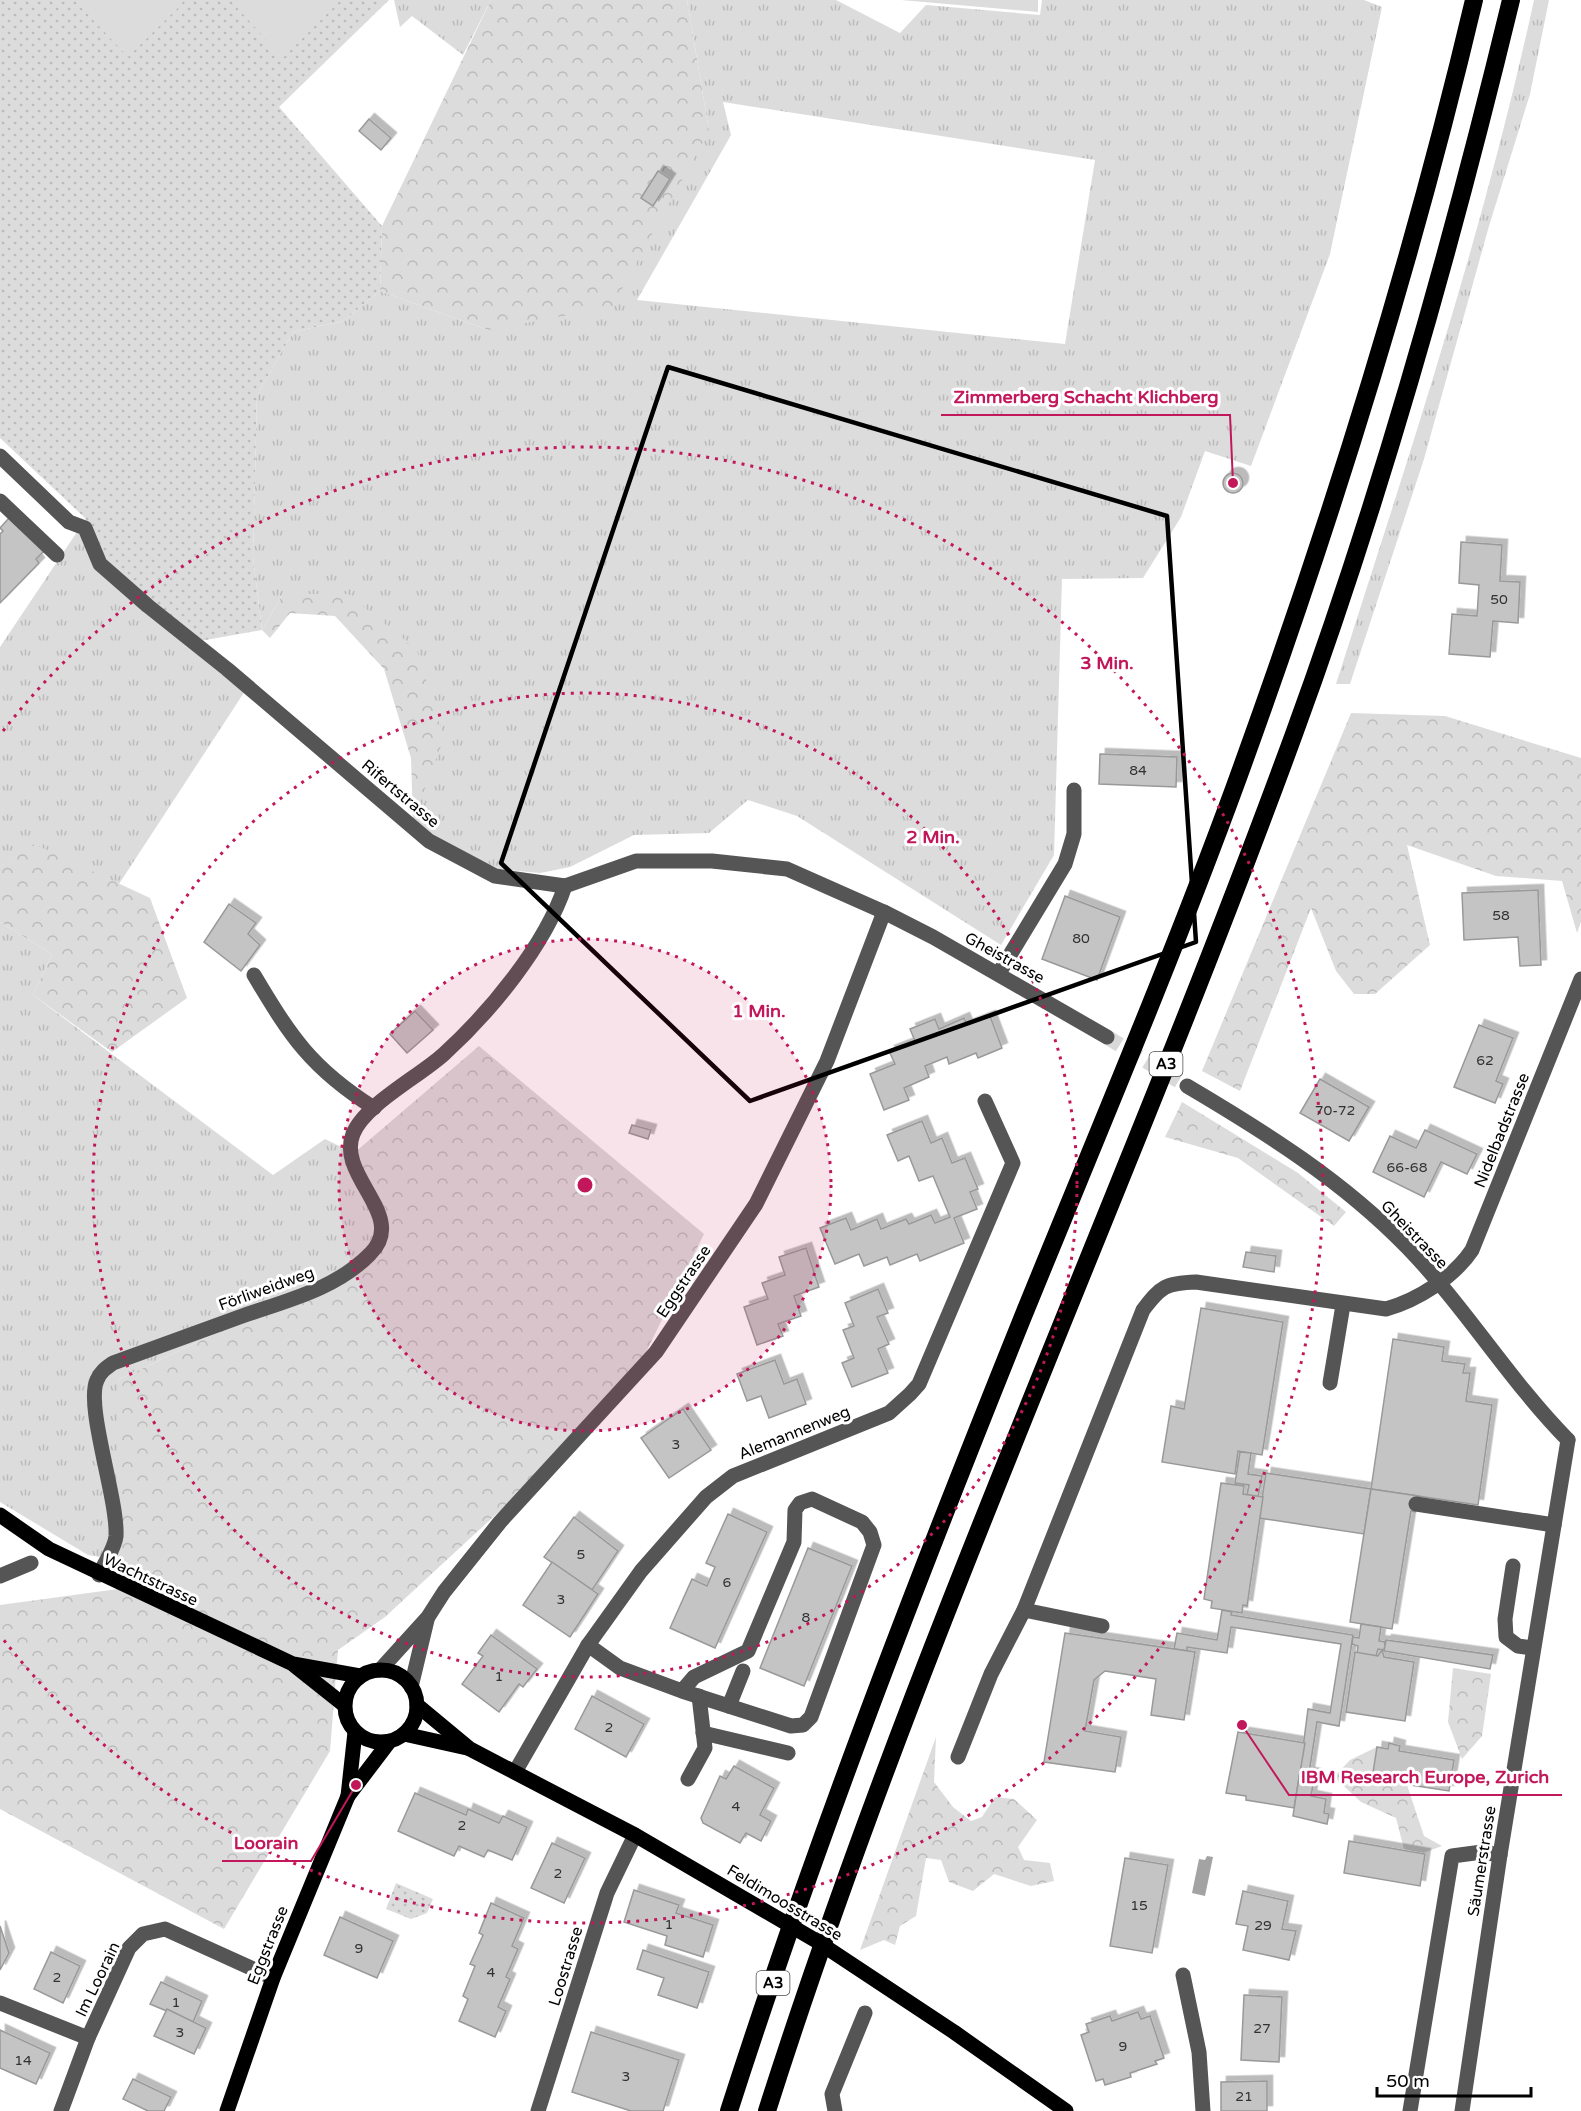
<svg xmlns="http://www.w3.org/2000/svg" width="1581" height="2111" font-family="'Varela Round',sans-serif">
  <defs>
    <pattern id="grass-tufts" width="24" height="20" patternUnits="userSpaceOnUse" patternTransform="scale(1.5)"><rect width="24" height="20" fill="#dcdcdc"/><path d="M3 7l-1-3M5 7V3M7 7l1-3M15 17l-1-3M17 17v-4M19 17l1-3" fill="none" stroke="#bbb"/></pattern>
    <pattern id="forest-crowns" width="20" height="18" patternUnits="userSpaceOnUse" patternTransform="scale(1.5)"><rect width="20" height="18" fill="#dcdcdc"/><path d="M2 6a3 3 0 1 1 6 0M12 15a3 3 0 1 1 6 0" fill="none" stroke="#bbb"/></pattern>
    <pattern id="park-dots" width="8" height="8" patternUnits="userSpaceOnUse" patternTransform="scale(1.5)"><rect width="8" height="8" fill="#dcdcdc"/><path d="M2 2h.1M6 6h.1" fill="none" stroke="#bbb" stroke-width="1.8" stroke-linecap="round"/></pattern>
    <filter id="shadow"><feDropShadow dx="5.5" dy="-5.5" stdDeviation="0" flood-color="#0004"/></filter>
  </defs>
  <rect width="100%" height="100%" fill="#fff"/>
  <g fill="url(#grass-tufts)" fill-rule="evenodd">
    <polygon points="394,0 491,0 463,55 412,16 400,27"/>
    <path d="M687 0H836L900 33 926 5 1040 15 1042 0H1364L1382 7 1330 254 1251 466 1205 451 1181 517 1143 578 1062 579 1054 855 1001 945 797 816 748 800 709 833 634 835 570 867 540 873 499 869 435 838 413 820 417 650 283 594 262 630 253 557 257 395 293 332 343 321 380 291 488 330 709 131ZM723 102 1095 160 1065 344 637 300 731 135Z"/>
    <path d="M1534 0H1549L1530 94 1489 226 1424 459 1350 684H1336C1408 458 1484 232 1534 0Z"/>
    <polygon points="77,532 84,536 92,563 245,691 119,884 34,845 0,867 0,647"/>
    <polygon points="0,922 52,954 33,995 273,1175 325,1139 354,1153 385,1253 118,1380 118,1560 88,1555 0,1502"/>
  </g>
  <g fill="url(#forest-crowns)">
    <polygon points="491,0 687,0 709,131 612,307 488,330 380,291 382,226"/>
    <polygon points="283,594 348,594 417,650 444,738 413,820 411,758 384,669 335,616 290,613 270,638 262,630"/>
    <polygon points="1351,713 1445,716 1581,758 1581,922 1577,933 1562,881 1496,876 1407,845 1430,945 1375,994 1354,994 1336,971 1311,908 1240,1091 1202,1071"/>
    <polygon points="34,844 150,898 187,998 112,1052 33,995 52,954 0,922 0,867"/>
    <polygon points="479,1046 704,1234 625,1395 385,1617 338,1650 330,1751 224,1929 0,1809 0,1605 118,1589 118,1380 385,1253 354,1153"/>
    <polygon points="1182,1102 1298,1173 1346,1212 1334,1226 1238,1158 1165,1137"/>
    <polygon points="1453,1668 1491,1674 1482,1736 1462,1759 1448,1722"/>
    <polygon points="936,1737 934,1782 953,1807 971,1821 982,1817 995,1797 1014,1799 1037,1820 1018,1847 1024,1860 1050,1863 1054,1881 1031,1886 994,1874 973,1891 949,1882 941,1860 926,1858 916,1916 900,1926 895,1945 884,1940 860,1950"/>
    <polygon points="1377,1747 1372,1779 1407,1785 1424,1836 1442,1846 1423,1853 1404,1849 1396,1818 1361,1802 1334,1777 1350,1760"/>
  </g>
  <g fill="url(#park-dots)">
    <polygon points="0,0 389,0 279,107 382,226 380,291 343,321 293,332 257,395 253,557 262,630 200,641 105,562 85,518 0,438"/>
    <polygon points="396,1883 433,1899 427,1913 411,1919 386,1909"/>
  </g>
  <g fill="#dcdcdc">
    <polygon points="74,0 180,0 183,3 128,57"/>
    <polygon points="230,0 341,0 283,58"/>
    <polygon points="901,0 1038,0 1038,12"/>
  </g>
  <polygon fill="#a3a3a3" points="1207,1856 1213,1857 1205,1896 1192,1893 1199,1859 1205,1860"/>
  <g fill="#c4c4c4" stroke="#999" stroke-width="1.5" filter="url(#shadow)">
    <polygon points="369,119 391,138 381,150 359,131"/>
    <polygon points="658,171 670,179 653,206 641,198"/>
    <circle cx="1233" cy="483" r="10"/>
    <polygon points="9,518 44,551 36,559 39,563 0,603 0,534 3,531 0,528"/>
    <polygon points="1461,542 1502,545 1500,581 1520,582 1518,623 1493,621 1490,657 1449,654 1452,614 1477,616 1479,585 1459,583"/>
    <polygon points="1100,754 1177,757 1176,787 1099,784"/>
    <polygon points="1538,890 1541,965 1520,966 1518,937 1464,940 1462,893"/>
    <polygon points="1065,896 1120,917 1097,980 1042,959"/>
    <polygon points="229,904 256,923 248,934 260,945 241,971 204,942"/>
    <polygon points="415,1011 433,1030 407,1053 390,1034"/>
    <polygon points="990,1016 1002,1048 978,1058 976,1053 949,1064 947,1057 925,1066 929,1077 904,1088 909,1100 884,1110 870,1074 895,1064 889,1051 915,1041 910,1029 935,1019 939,1029 964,1018 967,1025"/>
    <polygon points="1479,1025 1513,1038 1496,1081 1503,1084 1495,1103 1454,1087"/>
    <polygon points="1320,1079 1369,1107 1349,1141 1300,1113"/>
    <polygon points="922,1121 931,1143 942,1138 952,1163 965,1158 978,1189 970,1192 977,1209 954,1218 964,1243 920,1261 917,1254 890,1265 887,1257 864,1266 859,1254 835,1264 820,1228 846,1218 851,1230 877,1219 881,1229 906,1219 909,1224 931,1215 935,1223 950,1217 933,1176 919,1181 909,1156 898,1161 887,1135"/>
    <polygon points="632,1125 651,1130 648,1139 629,1133"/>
    <polygon points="1425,1130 1477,1154 1467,1174 1441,1162 1424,1197 1373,1172 1390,1136 1416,1148"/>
    <polygon points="806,1248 819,1287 794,1296 801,1316 778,1324 783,1336 757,1345 744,1307 768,1299 762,1283 785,1275 779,1257"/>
    <polygon points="1246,1252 1276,1256 1274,1272 1243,1267"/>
    <polygon points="878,1289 888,1313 877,1317 889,1344 878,1349 888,1373 852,1387 842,1363 854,1358 843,1330 854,1326 845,1303"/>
    <polygon points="1201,1308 1283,1322 1262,1455 1238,1451 1235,1474 1162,1462 1171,1406 1184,1409"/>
    <polygon points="1393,1339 1444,1347 1442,1361 1465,1364 1463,1373 1470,1373 1466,1401 1492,1405 1478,1505 1371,1489"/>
    <polygon points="775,1360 784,1384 797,1379 806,1404 769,1418 761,1396 747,1401 737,1374"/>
    <polygon points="683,1409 711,1450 669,1478 641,1438"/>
    <polygon points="1240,1452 1251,1453 1248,1474 1262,1476 1258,1497 1247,1495 1249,1485 1235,1483"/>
    <polygon points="1266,1473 1371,1489 1364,1534 1259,1518"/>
    <polygon points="1221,1483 1244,1486 1243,1494 1263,1497 1247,1606 1243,1605 1242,1613 1211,1608 1212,1601 1204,1599"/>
    <polygon points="1371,1489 1418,1496 1415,1512 1411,1511 1392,1629 1350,1622"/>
    <polygon points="728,1514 767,1532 715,1648 670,1628 692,1579 707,1586 715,1567 706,1563"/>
    <polygon points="574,1517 618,1551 592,1590 544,1557"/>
    <polygon points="808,1548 852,1566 804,1686 760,1668"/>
    <polygon points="552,1562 598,1594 570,1637 523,1605"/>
    <polygon points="1222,1610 1232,1612 1231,1615 1353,1635 1339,1726 1317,1722 1309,1773 1300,1771 1308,1709 1330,1713 1341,1644 1231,1627 1227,1653 1187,1647 1187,1651 1174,1649 1177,1633 1217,1640"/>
    <polygon points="1361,1624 1381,1627 1379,1641 1385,1642 1385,1646 1384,1650 1378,1649 1376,1656 1357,1653 1358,1646 1352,1644 1353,1637 1359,1638"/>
    <polygon points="1065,1633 1195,1652 1184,1720 1151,1715 1156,1679 1105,1671 1094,1680 1085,1731 1121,1737 1115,1772 1044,1762"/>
    <polygon points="491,1635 537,1669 523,1687 519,1684 499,1712 462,1684 483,1656 478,1653"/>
    <polygon points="1386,1640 1493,1655 1490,1669 1384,1651"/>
    <polygon points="1382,1650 1384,1657 1414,1662 1405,1721 1346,1712 1355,1652 1378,1656"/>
    <polygon points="592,1696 644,1724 626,1757 575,1729"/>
    <polygon points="1238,1732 1305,1743 1294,1808 1246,1800 1246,1796 1226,1793"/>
    <polygon points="1389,1743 1400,1746 1399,1751 1454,1760 1449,1791 1372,1779 1377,1747 1388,1749"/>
    <polygon points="734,1766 774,1788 760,1815 771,1821 761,1841 746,1833 740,1843 703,1823 701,1818 720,1776 726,1779"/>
    <polygon points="1300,1771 1315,1774 1311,1796 1326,1799 1324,1813 1329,1814 1327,1824 1293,1816"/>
    <polygon points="415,1793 466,1815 468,1809 499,1823 503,1816 527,1827 512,1860 488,1850 484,1857 459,1846 454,1856 398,1831"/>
    <polygon points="1349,1841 1425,1854 1420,1886 1344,1873"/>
    <polygon points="552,1843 585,1858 564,1903 531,1888"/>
    <polygon points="1125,1858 1168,1865 1152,1953 1110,1946"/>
    <polygon points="634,1890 679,1905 676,1913 713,1925 703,1957 665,1945 667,1936 624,1922"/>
    <polygon points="1243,1891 1288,1901 1282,1929 1296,1931 1289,1960 1243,1950 1248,1926 1236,1924"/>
    <polygon points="491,1903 524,1918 512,1946 518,1949 506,1977 510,1979 498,2007 506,2011 495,2037 459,2021 468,1999 463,1996 475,1966 470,1964 483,1935 479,1933"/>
    <polygon points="340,1917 393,1941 377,1978 324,1955"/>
    <polygon points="0,1926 9,1953 0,1970"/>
    <polygon points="643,1950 709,1972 697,2008 658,1995 664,1978 637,1969"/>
    <polygon points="51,1952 80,1966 63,2003 34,1989"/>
    <polygon points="161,1982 202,2001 193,2022 150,2004"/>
    <polygon points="1244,1995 1282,1997 1279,2062 1241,2060"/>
    <polygon points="167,2009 206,2028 194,2054 154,2036"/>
    <polygon points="1138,2012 1141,2019 1150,2016 1164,2058 1155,2061 1157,2064 1130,2073 1131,2077 1105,2085 1103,2079 1096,2081 1081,2035 1089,2032 1086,2024 1110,2016 1112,2021"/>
    <polygon points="0,2030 50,2053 36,2084 0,2068"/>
    <polygon points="591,2032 679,2060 663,2111 631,2111 572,2092"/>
    <polygon points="133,2079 171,2097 164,2111 148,2111 123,2099"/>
    <polygon points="1267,2081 1267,2111 1221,2111 1221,2082"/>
  </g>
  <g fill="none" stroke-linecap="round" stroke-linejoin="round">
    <polyline stroke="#d9d9d9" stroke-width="15" stroke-dasharray="15 8" stroke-linecap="butt" points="1107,1037 1187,1086"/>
    <g stroke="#555" stroke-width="15">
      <polyline points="0,456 69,522 85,528 100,564 148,606 227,669 429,841 495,876 565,886 636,861 712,861 787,869 884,912 933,937 1107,1037"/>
      <polyline points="0,501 57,555"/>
      <polyline points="999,973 1065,864 1074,834 1074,790"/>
      <path d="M254 975C291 1037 311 1068 374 1108"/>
      <path d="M1187 1086C1265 1132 1343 1181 1407 1247 1466 1308 1509 1380 1568 1440"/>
      <polyline points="1330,1383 1343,1305"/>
      <polyline points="1416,1504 1554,1525"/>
      <polyline points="1513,1566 1505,1619 1506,1637 1518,1646 1533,1648"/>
      <path d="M99 1575C104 1564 115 1548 116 1536 118 1499 85 1406 97 1380 100 1372 106 1368 113 1363 157 1347 201 1331 245 1315 289 1300 337 1288 370 1254 409 1216 336 1176 353 1134 364 1105 420 1076 444 1054 490 1012 545 946 565 886"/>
      <polyline points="0,1576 31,1563"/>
      <polyline points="1024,1610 1102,1626"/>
      <polyline points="588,1645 620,1668 682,1691 694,1677 748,1651 794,1542 795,1510 800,1503 812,1499 862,1522 870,1532 874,1545 811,1717 803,1725 791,1726 682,1691"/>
      <polyline points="380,1670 428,1617 444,1592 500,1522 656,1352 756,1204 827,1061 884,912"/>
      <polyline points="411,1687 427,1620"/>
      <polyline points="729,1706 743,1671"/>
      <polyline points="703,1733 788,1753"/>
      <path d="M958 1757 991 1674 1024 1610 1143 1310C1161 1286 1166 1283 1196 1282L1386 1309C1418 1300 1454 1277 1472 1250L1581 979"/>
      <polyline points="515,1772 588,1645 641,1571 706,1497 733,1476 889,1413 910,1394 919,1384 1013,1163 985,1101"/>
      <polyline points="688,1779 705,1748 699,1696"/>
      <polyline points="1183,1975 1199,2052 1203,2111"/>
      <polyline points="0,2003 88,2038"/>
      <polyline points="61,2111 88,2038 129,1948 143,1934 165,1929 273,1978"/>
      <polyline points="538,2111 607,1893 635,1835"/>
      <polyline points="835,2111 832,2094 865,2013"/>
      <polyline points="1410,2111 1452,1856 1482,1852 1500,1855"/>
      <polyline points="1462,2111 1500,1855 1568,1440"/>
    </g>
    <g stroke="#000" stroke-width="15">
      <polyline points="0,1515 49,1549 293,1664 360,1676"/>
      <polyline points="295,1666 344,1705"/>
      <circle cx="381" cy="1706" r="36"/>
      <polyline points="417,1705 470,1749 635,1835 815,1940 954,2032 1066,2111"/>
      <polyline points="404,1734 467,1748"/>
      <polyline points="348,1796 355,1732"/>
      <polyline points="227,2111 273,1978 348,1796 389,1742"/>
    </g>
    <g stroke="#000" stroke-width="18">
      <path d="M729 2111C815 1843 917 1580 1022 1319 1094 1142 1169 966 1235 786 1329 528 1411 267 1474 0"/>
      <path d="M767 2111C916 1642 1125 1196 1294 734 1382 494 1451 248 1511 0"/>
    </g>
  </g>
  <path fill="none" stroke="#000" stroke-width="4.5" stroke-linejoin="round" d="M668 367 1167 516 1196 942 750 1101 501 863Z"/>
  <circle cx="585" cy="1185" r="246" fill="#c2185b" fill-opacity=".12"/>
  <g fill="none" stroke="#c2185b" stroke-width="3" stroke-dasharray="3 6">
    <circle cx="585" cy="1185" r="246"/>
    <circle cx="585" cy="1185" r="492"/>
    <path d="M3 731A738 738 0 1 1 3 1639"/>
  </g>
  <g text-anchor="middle" stroke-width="6" stroke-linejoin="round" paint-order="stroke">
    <g font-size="14" fill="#313131">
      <text x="1499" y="604">50</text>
      <text x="1138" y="775">84</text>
      <text x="1501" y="920">58</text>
      <text x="1081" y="943">80</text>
      <text x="1485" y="1065">62</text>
      <text x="1335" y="1115">70-72</text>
      <text x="1407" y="1172">66-68</text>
      <text x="676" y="1449">3</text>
      <text x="581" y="1559">5</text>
      <text x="727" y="1587">6</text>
      <text x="561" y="1604">3</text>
      <text x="806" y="1622">8</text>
      <text x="499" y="1681">1</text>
      <text x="609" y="1732">2</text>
      <text x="736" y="1811">4</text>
      <text x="462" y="1830">2</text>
      <text x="558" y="1878">2</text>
      <text x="1139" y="1910">15</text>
      <text x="669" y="1929">1</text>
      <text x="1263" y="1930">29</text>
      <text x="359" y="1953">9</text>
      <text x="491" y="1977">4</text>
      <text x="57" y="1982">2</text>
      <text x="176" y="2007">1</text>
      <text x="1262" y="2033">27</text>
      <text x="180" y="2037">3</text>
      <text x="1123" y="2051">9</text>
      <text x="23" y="2065">14</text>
      <text x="626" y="2081">3</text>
      <text x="1244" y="2101">21</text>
    </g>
    <g fill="#fff" stroke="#4c4c4c" stroke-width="1.5">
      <rect x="1149.5" y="1052" width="33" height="24" rx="4.5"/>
      <rect x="756.5" y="1971" width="33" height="24" rx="4.5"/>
    </g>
    <g font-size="15" font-weight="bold" fill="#000">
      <text x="1166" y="1069">A3</text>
      <text x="773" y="1988">A3</text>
    </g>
    <g font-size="16" fill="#000" stroke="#fff">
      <text transform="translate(401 793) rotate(40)" y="6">Rifertstrasse</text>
      <text transform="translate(1005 957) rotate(29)" y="6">Gheistrasse</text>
      <text transform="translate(1501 1130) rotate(-68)" y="6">Nidelbadstrasse</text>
      <text transform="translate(1415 1234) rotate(46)" y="6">Gheistrasse</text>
      <text transform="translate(683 1281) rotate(-56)" y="6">Eggstrasse</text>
      <text transform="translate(266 1288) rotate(-20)" y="6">Förliweidweg</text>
      <text transform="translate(794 1432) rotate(-22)" y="6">Alemannenweg</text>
      <text transform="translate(151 1579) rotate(25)" y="6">Wachtstrasse</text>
      <text transform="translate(1481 1861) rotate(-81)" y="6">Säumerstrasse</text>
      <text transform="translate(785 1902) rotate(31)" y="6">Feldimoosstrasse</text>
      <text transform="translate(267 1945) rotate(-68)" y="6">Eggstrasse</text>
      <text transform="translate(565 1966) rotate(-73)" y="6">Loostrasse</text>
      <text transform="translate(97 1979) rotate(-64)" y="6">Im Loorain</text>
    </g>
  </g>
  <circle cx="585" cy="1185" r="9" fill="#c2185b" stroke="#fff" stroke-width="3"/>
  <g font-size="18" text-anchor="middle" font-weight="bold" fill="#c2185b" stroke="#fff" stroke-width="6" stroke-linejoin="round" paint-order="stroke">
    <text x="1107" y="669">3 Min.</text>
    <text x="933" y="843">2 Min.</text>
    <text x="759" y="1017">1 Min.</text>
  </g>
  <path fill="none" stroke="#c2185b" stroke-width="2" d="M1233 483L1230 415H941M1242 1725L1289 1795H1562M356 1785L311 1861H222"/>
  <g fill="#c2185b" stroke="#fff" stroke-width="2">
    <circle cx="1233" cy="483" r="6"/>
    <circle cx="1242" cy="1725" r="6"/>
    <circle cx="356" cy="1785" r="6"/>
  </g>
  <g font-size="18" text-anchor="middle" font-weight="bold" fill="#c2185b" stroke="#fff" stroke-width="6" stroke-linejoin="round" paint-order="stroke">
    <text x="1086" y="403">Zimmerberg Schacht Klichberg</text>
    <text x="1425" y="1783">IBM Research Europe, Zurich</text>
    <text x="266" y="1849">Loorain</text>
  </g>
  <path d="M1377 2087v9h154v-9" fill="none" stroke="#000000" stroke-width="3"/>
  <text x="1386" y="2087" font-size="18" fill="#000000" stroke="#ffffff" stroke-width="4.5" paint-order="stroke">50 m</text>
</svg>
